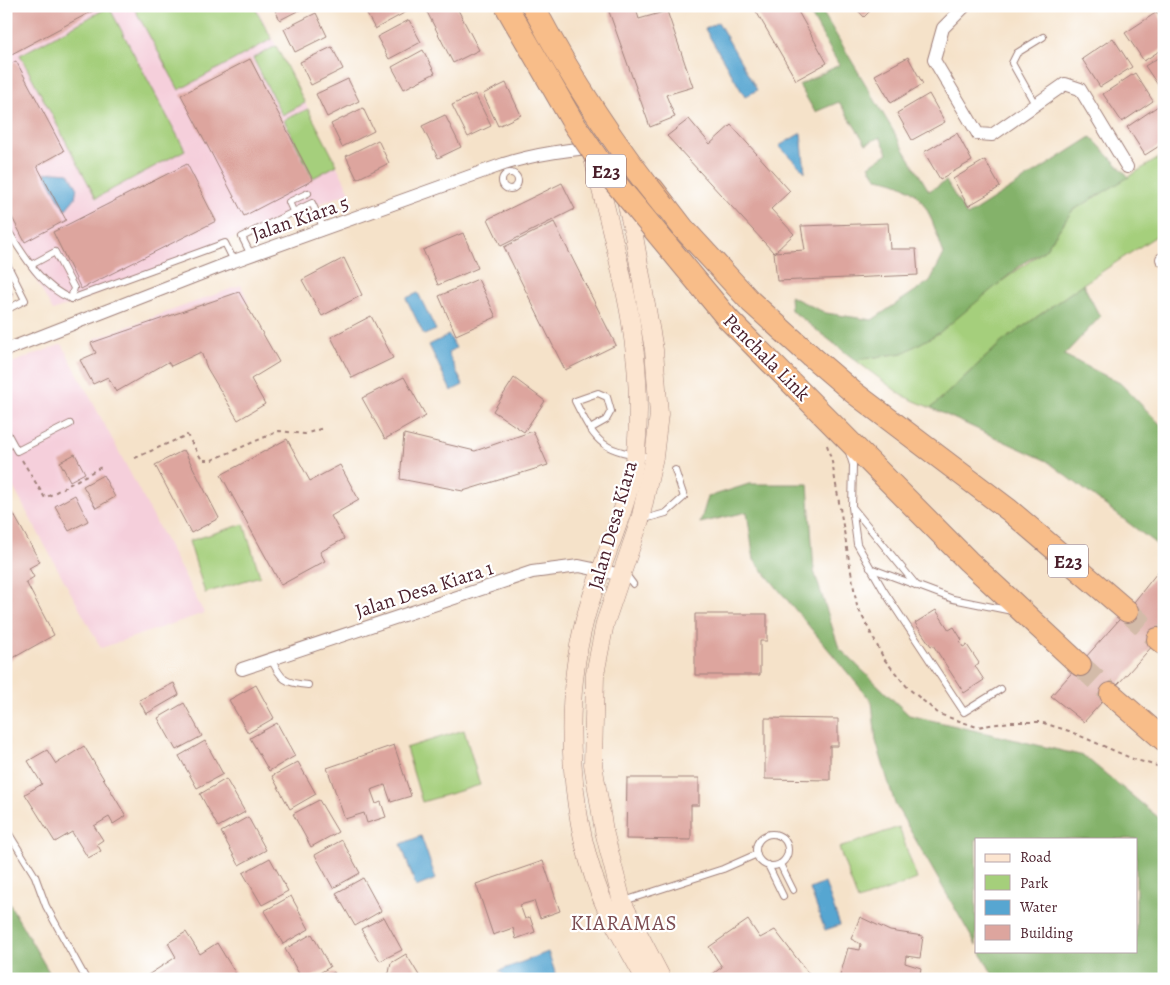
<svg xmlns="http://www.w3.org/2000/svg" width="1170" height="985" font-family="Alegreya,serif">
  <rect width="100%" height="100%" fill="#fff"/>
  <filter id="ink" filterUnits="userSpaceOnUse"><feTurbulence type="fractalNoise" baseFrequency=".02" numOctaves="2"/><feDisplacementMap in="SourceGraphic" scale="10" xChannelSelector="R" yChannelSelector="G"/><feConvolveMatrix kernelMatrix="1 2 1 2 8 2 1 2 1" color-interpolation-filters="sRGB"/></filter>
  <filter id="wash" filterUnits="userSpaceOnUse"><feTurbulence type="fractalNoise" baseFrequency=".0096" numOctaves="4" result="noise"/><feDisplacementMap in="SourceGraphic" scale="20" xChannelSelector="R" yChannelSelector="G"/><feGaussianBlur stdDeviation="1.12" result="paint"/><feColorMatrix in="noise" values="0 0 0 0 0 0 0 0 0 0 0 0 0 0 0 0 0 1.4 0 .05"/><feComposite in="paint" operator="in"/></filter>
  <g filter="url(#wash)">
    <rect width="100%" height="100%" fill="#f5e2c9"/>
    <g fill="#f5cfdb">
      <polygon points="6,6 256,6 350,192 53,311 6,225"/>
      <polygon points="241,285 248,302 103,358 94,339"/>
      <polygon points="62,344 204,613 101,648 6,474 6,365"/>
    </g>
    <g fill="#a5cf7b" stroke="#787753">
      <polygon points="133,6 254,6 272,39 179,90"/>
      <polygon points="109,7 185,150 96,198 20,55"/>
      <polygon points="276,46 305,103 282,115 253,58"/>
      <polygon points="308,109 337,165 313,178 284,120"/>
      <polygon points="1164,155 1164,231 1083,284 1003,341 931,408 903,396 855,360 903,353 1045,250 1072,211"/>
      <polygon points="244,524 260,576 205,593 189,541"/>
      <polygon points="464,730 480,785 422,802 406,748"/>
      <polygon points="899,827 917,879 858,901 839,848"/>
    </g>
    <g fill="#84b26b" stroke="#67684b">
      <path d="M806 6H819L929 191 946 181 967 216 1091 137 1129 177 1072 211 1045 250 1025 262 939 333 903 353 855 360 791 310 790 296 826 313 872 320 930 281 944 254C929 214 926 185 877 178L869 166 888 153 880 137 866 144 839 102 815 112 799 85 839 65Z"/>
      <polygon points="1083,284 1100,317 1064,355 1120,383 1164,428 1164,550 1047,461 931,408 1003,341"/>
      <polygon points="749,484 808,484 814,571 839,648 909,715 1084,756 1164,822 1164,979 995,979 980,951 1136,951 1136,839 976,839 976,945 895,804 876,741 872,702 754,560 747,512 700,523 708,497"/>
      <polygon points="6,898 53,979 6,979"/>
    </g>
    <g fill="#57a6d1" stroke="#50627e">
      <polygon points="718,22 757,90 745,97 705,29"/>
      <polygon points="801,133 805,172 779,146"/>
      <polygon points="56,172 69,173 77,187 75,198 65,210 45,173"/>
      <polygon points="418,293 436,330 424,335 406,298"/>
      <polygon points="449,335 456,348 448,353 463,385 451,391 429,345"/>
      <polygon points="421,836 436,879 416,887 401,844"/>
      <polygon points="825,883 840,925 825,930 810,889"/>
      <polygon points="548,952 556,975 535,979 509,979 499,971"/>
    </g>
    <g id="blocks">
      <g fill="#dda59e">
        <polygon points="6,6 102,6 6,57"/>
        <polygon points="273,6 307,6 280,20"/>
        <polygon points="403,6 406,12 375,29 363,7"/>
        <polygon points="424,6 456,6 479,50 453,63"/>
        <polygon points="607,6 635,6 639,19 667,11 693,87 666,95 675,117 650,127"/>
        <polygon points="753,6 795,6 827,63 796,80"/>
        <polygon points="854,6 875,6 864,17"/>
        <polygon points="1157,12 1164,23 1164,48 1144,61 1125,33"/>
        <polygon points="316,13 327,36 295,52 284,29"/>
        <polygon points="409,20 421,42 389,59 377,37"/>
        <polygon points="1113,38 1132,67 1100,87 1082,59"/>
        <polygon points="332,47 343,69 311,85 300,62"/>
        <polygon points="423,50 435,73 404,89 392,67"/>
        <polygon points="1164,54 1164,94 1145,66"/>
        <polygon points="908,57 923,84 891,103 875,75"/>
        <polygon points="250,59 313,180 244,216 181,95"/>
        <polygon points="16,61 64,151 37,166 66,220 25,242 6,206 6,66"/>
        <polygon points="1135,73 1153,101 1122,122 1103,94"/>
        <polygon points="348,79 359,101 327,117 316,94"/>
        <polygon points="506,83 521,115 498,126 483,94"/>
        <polygon points="475,94 491,126 468,137 452,105"/>
        <polygon points="929,94 945,122 912,140 897,113"/>
        <polygon points="1158,106 1164,115 1164,143 1145,155 1127,127"/>
        <polygon points="363,108 374,131 342,147 331,124"/>
        <polygon points="445,115 461,147 438,158 422,126"/>
        <polygon points="689,119 710,144 731,125 790,191 771,209 794,234 774,253 667,136"/>
        <polygon points="957,133 972,161 940,179 924,152"/>
        <polygon points="378,140 389,163 357,179 346,156"/>
        <polygon points="985,160 1000,187 968,206 953,179"/>
        <polygon points="187,164 216,221 81,289 53,232"/>
        <polygon points="562,183 575,209 501,246 488,219"/>
        <polygon points="554,222 616,345 565,370 504,247"/>
        <polygon points="888,223 890,249 916,249 918,275 777,281 774,252 805,250 801,226"/>
        <polygon points="463,233 478,268 438,285 423,250"/>
        <polygon points="344,258 362,295 322,316 302,280"/>
        <polygon points="478,279 496,317 456,335 439,296"/>
        <polygon points="6,281 13,295 6,298"/>
        <polygon points="239,292 279,362 251,379 265,404 238,420 207,368 201,352 171,366 168,362 116,392 108,377 93,384 80,360 96,353 91,343"/>
        <polygon points="371,316 393,358 352,378 331,337"/>
        <polygon points="404,377 426,416 385,439 362,398"/>
        <polygon points="514,378 545,401 524,432 493,411"/>
        <polygon points="533,431 548,465 463,491 400,479 404,434 475,451"/>
        <polygon points="287,439 310,481 340,465 359,500 331,516 344,539 320,552 325,561 281,585 221,475"/>
        <polygon points="184,450 219,518 191,533 155,465"/>
        <polygon points="75,454 85,473 70,481 60,462"/>
        <polygon points="103,475 115,497 96,508 83,486"/>
        <polygon points="75,495 88,521 69,531 55,506"/>
        <polygon points="13,513 40,562 29,568 34,577 26,582 54,635 6,662 6,627 10,625 6,618 6,517"/>
        <polygon points="1164,564 1164,633 1084,722 1051,696 1127,611"/>
        <polygon points="936,610 949,630 954,627 962,640 960,642 963,647 967,645 979,663 975,666 984,680 964,693 933,645 931,646 915,623"/>
        <polygon points="695,614 767,614 767,641 760,641 760,675 695,675"/>
        <polygon points="174,683 179,695 146,714 139,700"/>
        <polygon points="256,685 274,718 248,733 229,700"/>
        <polygon points="184,703 202,736 176,750 158,718"/>
        <polygon points="765,718 838,719 838,746 830,746 830,780 765,779"/>
        <polygon points="277,723 295,756 269,771 250,738"/>
        <polygon points="205,741 223,774 197,788 179,756"/>
        <polygon points="394,745 411,796 391,802 385,785 371,790 376,804 381,802 386,817 367,823 364,813 345,819 327,768"/>
        <polygon points="84,746 126,816 113,824 109,817 94,826 103,840 97,844 101,851 88,858 72,832 55,842 25,794 42,784 28,761 47,750 56,764"/>
        <polygon points="298,762 316,794 290,809 272,776"/>
        <polygon points="627,778 699,778 699,805 691,805 691,840 626,839"/>
        <polygon points="226,779 245,812 218,827 200,794"/>
        <polygon points="319,800 338,832 311,847 293,814"/>
        <polygon points="248,817 266,850 239,865 221,832"/>
        <polygon points="342,840 360,873 333,888 315,855"/>
        <polygon points="270,858 288,891 262,905 243,873"/>
        <polygon points="543,861 560,911 540,918 534,901 520,905 525,919 530,917 535,932 516,939 513,928 493,935 476,884"/>
        <polygon points="363,878 381,911 355,926 336,893"/>
        <polygon points="291,896 309,929 283,944 264,911"/>
        <polygon points="384,917 402,950 380,961 361,929"/>
        <polygon points="860,917 890,931 923,936 920,958 906,956 905,963 921,968 919,979 851,979 840,976 848,948 860,950 861,944 851,939"/>
        <polygon points="748,920 760,938 775,930 812,978 706,979 722,967 709,947"/>
        <polygon points="186,932 200,954 217,943 239,979 151,979 148,975 176,957 168,943"/>
        <polygon points="312,934 330,967 309,979 302,979 285,949"/>
        <polygon points="406,954 420,977 416,979 380,979 389,973 391,963"/>
        <polygon points="334,972 338,979 322,979"/>
      </g>
    </g>
  </g>
  <g filter="url(#ink)">
    <use href="#blocks" fill-opacity="0" stroke="#a0807a" stroke-width="1"/>
    <g fill="none" stroke-linecap="round" stroke-linejoin="round">
      <g stroke="#d3bba9" stroke-width="22" stroke-dasharray="22 11" stroke-linecap="butt">
        <polyline points="1127,611 1158,639"/>
        <polyline points="1080,665 1111,694"/>
      </g>
      <defs>
        <g id="lane">
          <polyline points="1035,104 1012,63 1017,53 1043,37"/>
          <circle cx="510" cy="181" r="8"/>
          <polyline points="293,211 289,202 308,193"/>
          <path d="M6 228C24 255 40 286 71 299L74 288 55 252 31 265"/>
          <polyline points="251,255 242,237 312,203 324,229"/>
          <polyline points="6,262 25,300 6,310"/>
          <polyline points="71,299 225,243 234,261"/>
          <path d="M590 429 606 420 611 411 607 397 598 393 575 401C597 446 603 451 653 457"/>
          <polyline points="6,431 17,451 70,424"/>
          <polyline points="849,452 853,465 852,507 857,544 884,591 964,712 1001,689"/>
          <polyline points="853,508 917,586"/>
          <polyline points="641,520 666,513 684,497 675,470"/>
          <polyline points="870,568 953,599 1012,611"/>
          <polyline points="622,575 627,576 633,584"/>
          <path d="M271 659C282 680 284 683 308 685"/>
          <polyline points="6,829 35,876 46,906 86,979"/>
          <circle cx="772" cy="850" r="16"/>
          <polyline points="780,864 793,890"/>
          <polyline points="768,865 783,896"/>
          <polyline points="624,901 723,869 757,854"/>
        </g>
        <g id="street">
          <polyline points="965,6 943,28 934,60 978,134 992,135 1065,84 1080,89 1127,167"/>
          <polyline points="1162,259 1164,261"/>
          <path d="M6 350 234 261 504 164C538 153 578 148 614 146"/>
          <polyline points="242,669 532,572 579,566 622,575"/>
        </g>
        <g id="secondary">
          <polyline points="613,143 634,236 654,350 659,414 654,457 640,520 605,623 595,674 593,764 604,831 622,902 662,979"/>
          <path d="M593 158C618 258 646 348 636 452 631 504 599 566 585 619 562 707 568 824 606 908 618 932 632 955 645 979"/>
        </g>
        <g id="highway">
          <polyline points="653,189 683,228 751,302 811,356 853,392 1009,510 1127,611"/>
          <polyline points="728,319 968,561 1080,665"/>
          <polyline points="1158,639 1164,644"/>
          <polyline points="1111,694 1164,740"/>
        </g>
      </defs>
      <use href="#lane" stroke="#a0807a" stroke-width="8"/>
      <use href="#street" stroke="#a0807a" stroke-width="14"/>
      <use href="#secondary" stroke="#a0807a" stroke-width="19"/>
      <use href="#highway" stroke="#a0807a" stroke-width="24"/>
      <g stroke="#a0807a" stroke-width="2" stroke-dasharray="4 4" stroke-linecap="butt">
        <polyline points="827,445 832,462 857,606 884,659 908,688 939,714 977,727 1010,722 1040,722 1069,731 1133,759 1164,768"/>
        <polyline points="135,458 187,435 202,460 212,460 279,431 305,434 323,428"/>
        <polyline points="22,460 45,498 103,466"/>
      </g>
      <use href="#lane" stroke="#fff" stroke-width="6"/>
      <use href="#street" stroke="#fff" stroke-width="12"/>
      <use href="#secondary" stroke="#fce5d0" stroke-width="18"/>
      <use href="#highway" stroke="#f8bd89" stroke-width="22"/>
      <defs>
        <g id="highway-bridge">
          <polyline points="506,6 574,124 608,174 728,319"/>
          <path d="M533 6C571 78 613 144 664 206"/>
        </g>
      </defs>
      <use href="#highway-bridge" stroke="#a0807a" stroke-width="24" stroke-linecap="butt"/>
      <use href="#highway-bridge" stroke="#f8bd89" stroke-width="22"/>
    </g>
  </g>
  <g text-anchor="middle" stroke-width="4.5" stroke-linejoin="round" paint-order="stroke">
    <g fill="#fff" stroke="#80626b" stroke-width="1">
      <rect x="586" y="154.5" width="40" height="33" rx="4"/>
      <rect x="1048" y="544.5" width="40" height="33" rx="4"/>
    </g>
    <g font-size="19" font-weight="bold" fill="#4a1f2b">
      <text x="606" y="178">E23</text>
      <text x="1068" y="568">E23</text>
    </g>
    <g font-size="20" fill="#4a1f2b" stroke="#fff">
      <text transform="translate(300 218) rotate(-19)" y="7">Jalan Kiara 5</text>
      <text transform="translate(767 357) rotate(45)" y="7">Penchala Link</text>
      <text transform="translate(612 525) rotate(-74)" y="7">Jalan Desa Kiara</text>
      <text transform="translate(424 589) rotate(-18)" y="7">Jalan Desa Kiara 1</text>
    </g>
    <g font-size="21" letter-spacing="1" fill="#7d4e53" stroke="#fff">
      <text x="624" y="930">KIARAMAS</text>
    </g>
  </g>
  <rect width="1170" height="985" fill="none" stroke="#fff" stroke-width="25"/>
  <rect x="975" y="838" width="162" height="115" fill="#ffffff" stroke="#b7a5aa"/>
  <rect x="985" y="854" width="25" height="8" fill="#fce5d0" stroke="#b7a5aa"/>
  <text x="1020" y="862" font-size="15" fill="#4a1f2b">Road</text>
  <rect x="985" y="875" width="25" height="15" fill="#a5cf7b" stroke="#b7a5aa"/>
  <text x="1020" y="888" font-size="15" fill="#4a1f2b">Park</text>
  <rect x="985" y="900" width="25" height="15" fill="#57a6d1" stroke="#b7a5aa"/>
  <text x="1020" y="912" font-size="15" fill="#4a1f2b">Water</text>
  <rect x="985" y="925" width="25" height="15" fill="#dda59e" stroke="#b7a5aa"/>
  <text x="1020" y="938" font-size="15" fill="#4a1f2b">Building</text>
</svg>
